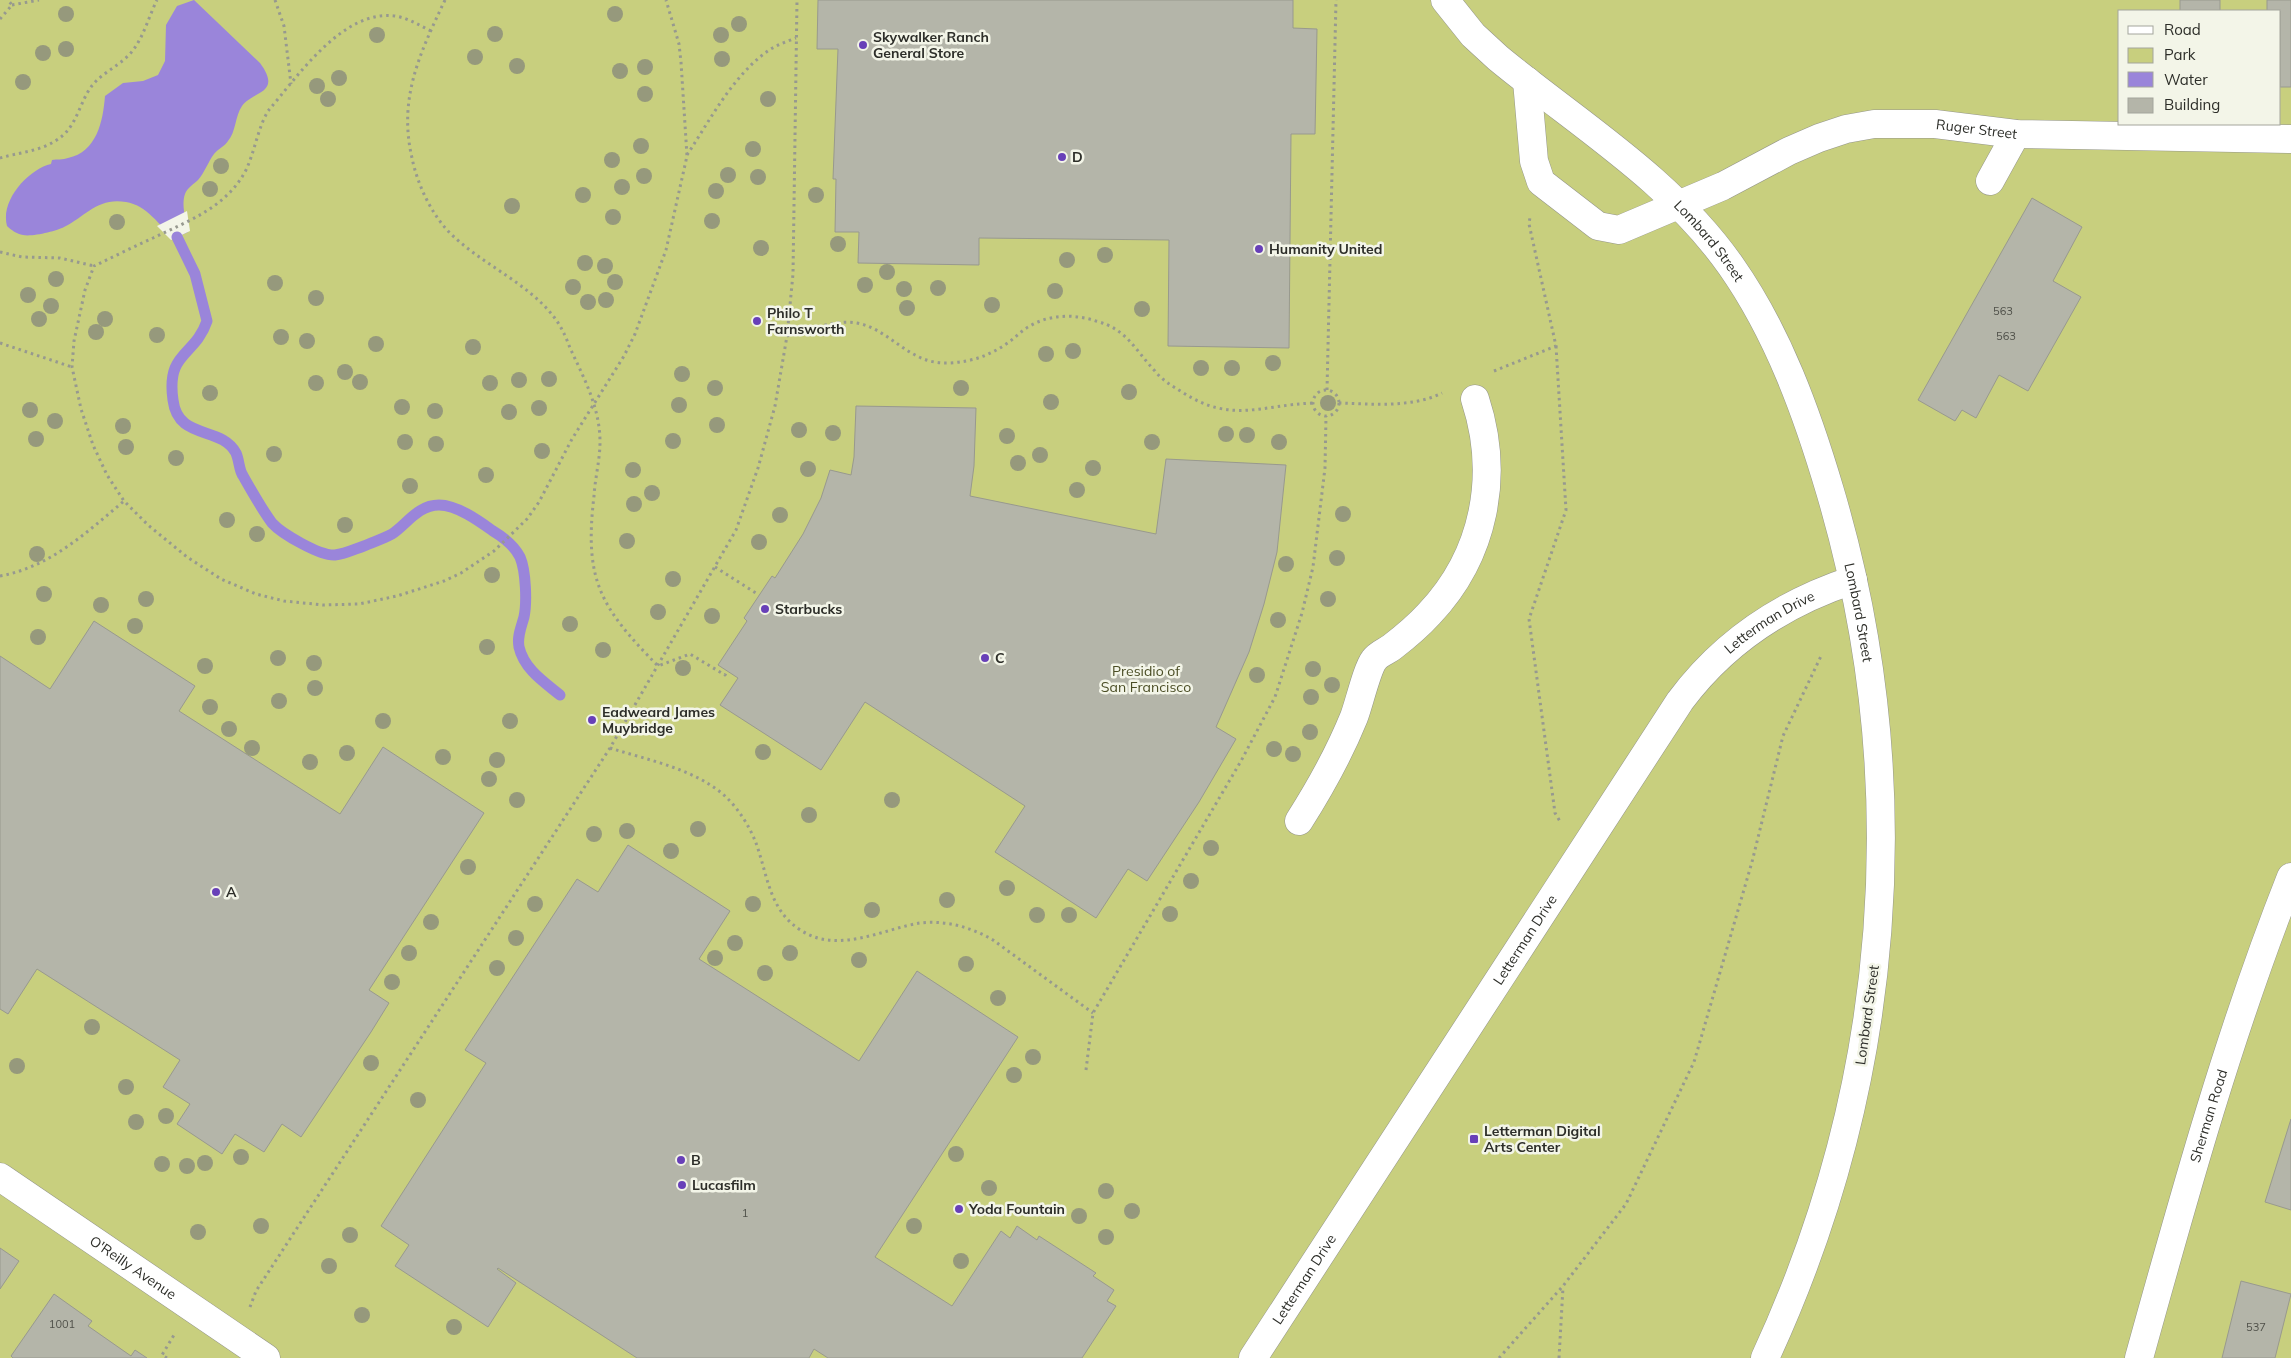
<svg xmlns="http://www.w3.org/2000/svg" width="2291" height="1358" font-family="Mulish,sans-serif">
  <rect width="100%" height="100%" fill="#f3f5e8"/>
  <path fill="#c8cf7e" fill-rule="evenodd" d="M0 0H2291V1358H0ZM2120 11H2280V124H2120Z"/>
  <path fill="#9a85da" d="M194 0 260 63C283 94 252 91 242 106 235 116 236 132 228 141 225 146 218 149 214 154 208 162 205 172 198 180 194 184 187 188 185 194 181 205 186 220 188 232L173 239C160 225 146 205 126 202 98 197 86 216 64 227 57 231 32 237 23 235 17 234 11 230 7 226 0 200 29 169 51 164L52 160C57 159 63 160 68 158 97 152 103 121 105 96L123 83 143 81 158 75 165 61 166 25 177 6Z"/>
  <polygon fill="#f3f5e8" points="187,211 190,231 171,240 157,226"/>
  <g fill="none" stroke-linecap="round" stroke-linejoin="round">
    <path stroke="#9a85da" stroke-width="11" d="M177 237 195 274 207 321C195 357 166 351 173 400 178 441 221 425 236 453 239 460 239 468 242 474 251 490 261 508 272 523 282 534 320 556 335 555 345 554 355 549 364 546 373 542 383 539 392 534 407 524 418 505 439 505 457 505 479 521 493 531 503 537 515 547 520 557 526 571 527 603 524 617 521 628 517 636 519 647 524 669 544 682 560 695"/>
  </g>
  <g fill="#b4b5a9" stroke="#98998e">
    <polygon points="818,0 1293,0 1293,28 1317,29 1315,134 1291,134 1289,348 1168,346 1169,240 979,238 979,265 858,263 859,232 835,232 836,179 833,179 838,49 817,49"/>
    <rect x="2180" y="0" width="40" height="11"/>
    <polygon points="2267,0 2291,0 2291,87 2280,87 2280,11 2267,11"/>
    <polygon points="2032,198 2082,227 2053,281 2081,297 2028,391 1999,375 1976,418 1962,410 1955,421 1918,400"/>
    <polygon points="856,406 976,408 974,466 970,496 1156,534 1166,459 1286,465 1277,552 1264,604 1249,652 1216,727 1236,739 1199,802 1147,881 1128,869 1096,918 995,852 1025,806 865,702 821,770 720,705 738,678 718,665 747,621 744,618 772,576 775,578 803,534 821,498 830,470 851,475 854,457"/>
    <polygon points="94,621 195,686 179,711 340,814 383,747 484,813 369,990 389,1003 371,1032 301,1137 282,1124 264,1152 235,1134 222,1154 177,1124 190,1104 163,1087 180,1060 37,969 8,1014 0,1009 0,656 50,689"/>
    <polygon points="628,845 730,911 699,959 859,1061 917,971 1018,1037 875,1257 952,1306 1001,1231 1010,1238 1017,1226 1037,1240 1039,1236 1096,1273 1093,1276 1114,1290 1107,1301 1116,1306 1082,1358 828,1358 814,1349 809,1358 637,1358 498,1268 497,1269 516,1283 488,1327 395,1266 409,1245 381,1226 486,1063 465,1050 577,879 598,892"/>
    <polygon points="2291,1119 2291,1210 2265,1202"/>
    <polygon points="0,1248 19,1261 0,1289"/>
    <polygon points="2241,1281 2291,1294 2275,1358 2222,1358"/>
    <polygon points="54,1294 92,1321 88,1326 131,1356 135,1350 147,1358 13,1358 11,1356"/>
  </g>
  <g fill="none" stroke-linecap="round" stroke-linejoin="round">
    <defs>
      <g id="minor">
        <path id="s1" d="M1445 0 1473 35 1498 58C1578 124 1670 179 1731 266 1778 333 1807 413 1830 491 1916 781 1892 1084 1765 1358"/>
        <path id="s2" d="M1527 81 1534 161 1541 182 1598 226 1619 230 1723 186 1789 151 1819 138 1846 129 1874 124H1935L2016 134 2291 139"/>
        <polyline points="1990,181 2016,134"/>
        <path d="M1299 821C1320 788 1339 754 1354 717 1359 704 1367 669 1374 660 1378 654 1387 651 1392 647 1405 637 1418 626 1429 614 1485 555 1500 475 1475 399"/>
        <path id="s3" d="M0 1177 266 1358"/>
        <path id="s4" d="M1253 1358 1680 701C1724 642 1783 603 1853 580"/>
        <path id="s5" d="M2139 1358C2184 1196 2229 1033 2291 877"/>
      </g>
    </defs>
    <use href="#minor" stroke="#95968b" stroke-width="29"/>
    <g stroke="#97998f" stroke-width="3" stroke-dasharray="2.5 4" stroke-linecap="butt">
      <polyline points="275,0 284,26 291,84"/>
      <path d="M445 0C420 53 398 98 412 158 417 183 431 214 450 233 481 264 527 282 554 317 561 326 566 337 570 348 584 378 600 408 600 442 600 460 595 478 594 496 584 580 600 607 658 666L690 654 725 675 727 671"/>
      <polyline points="12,5 39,0"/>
      <polyline points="0,19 12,5 8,0"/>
      <path d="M431 31C419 25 408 18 395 16 343 9 298 76 268 111 257 130 255 152 245 172 225 208 188 221 153 238 133 247 113 257 94 266L85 290 74 341 72 367 81 409 93 445 107 475 124 501 148 525 187 557 221 579 256 594 284 601 323 605 359 604 397 596 444 581 461 573 494 551 527 519 539 502 572 439 624 356 635 334 666 250 687 156 681 62 679 44 666 0"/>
      <path d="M687 155C710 120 731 79 765 53 774 46 785 42 796 38"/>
      <path d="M0 158C17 153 40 151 55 141 75 130 78 108 89 90 98 75 116 68 129 55 143 40 148 18 157 0"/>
      <polyline points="0,252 22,257 60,258 94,266"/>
      <path d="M787 336C809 330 835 319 857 323 892 330 909 365 949 363 972 362 991 355 1009 342 1016 337 1022 330 1030 326 1050 314 1075 314 1096 321 1127 329 1135 350 1155 371 1162 380 1172 386 1182 392 1231 424 1261 405 1313 403"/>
      <polyline points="0,343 72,367"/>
      <polyline points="1556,346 1566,510 1529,619 1555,813 1561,823"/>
      <polyline points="1494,371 1556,346 1529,224 1530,217"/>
      <polyline points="1327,390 1336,0"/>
      <circle cx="1326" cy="403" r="13"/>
      <path d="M1339 403C1372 404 1412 408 1442 393"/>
      <polyline points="715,567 759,595"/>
      <path d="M0 576C50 567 86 533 124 501"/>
      <path d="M610 748C648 760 695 769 725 796 738 808 750 827 756 843 768 876 769 911 802 931 839 954 883 929 920 923 945 920 971 927 993 940L1093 1013"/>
      <polyline points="1086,1070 1093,1013 1241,761 1275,697 1302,613 1313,567 1325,468 1326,416"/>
      <polyline points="250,1307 256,1291 610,748 736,530 758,468 775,406 787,336 793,274 797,0"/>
      <polyline points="167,1358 162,1355 174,1335"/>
      <polyline points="1499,1358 1563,1286 1626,1204 1694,1062 1752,862 1783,736 1822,654"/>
      <polyline points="1559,1358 1563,1287"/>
    </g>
    <use href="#minor" stroke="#fff" stroke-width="28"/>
  </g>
  <g fill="#96997c">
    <circle cx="66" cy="14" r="8"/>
    <circle cx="615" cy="14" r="8"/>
    <circle cx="739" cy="24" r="8"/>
    <circle cx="495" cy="34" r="8"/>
    <circle cx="377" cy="35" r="8"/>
    <circle cx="721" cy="35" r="8"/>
    <circle cx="66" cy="49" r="8"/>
    <circle cx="43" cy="53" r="8"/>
    <circle cx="475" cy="57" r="8"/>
    <circle cx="722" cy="59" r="8"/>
    <circle cx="517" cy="66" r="8"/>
    <circle cx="645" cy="67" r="8"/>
    <circle cx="620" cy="71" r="8"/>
    <circle cx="339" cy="78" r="8"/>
    <circle cx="23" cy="82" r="8"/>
    <circle cx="317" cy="86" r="8"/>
    <circle cx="645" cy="94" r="8"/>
    <circle cx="328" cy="99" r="8"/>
    <circle cx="768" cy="99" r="8"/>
    <circle cx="641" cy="146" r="8"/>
    <circle cx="753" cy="149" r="8"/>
    <circle cx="612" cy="160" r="8"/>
    <circle cx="221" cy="166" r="8"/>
    <circle cx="728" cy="175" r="8"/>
    <circle cx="644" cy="176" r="8"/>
    <circle cx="758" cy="177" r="8"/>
    <circle cx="622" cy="187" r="8"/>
    <circle cx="210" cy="189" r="8"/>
    <circle cx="716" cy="191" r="8"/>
    <circle cx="583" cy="195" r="8"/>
    <circle cx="816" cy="195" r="8"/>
    <circle cx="512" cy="206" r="8"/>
    <circle cx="613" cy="217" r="8"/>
    <circle cx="712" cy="221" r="8"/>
    <circle cx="117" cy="222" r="8"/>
    <circle cx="838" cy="244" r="8"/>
    <circle cx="761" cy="248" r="8"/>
    <circle cx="1105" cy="255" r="8"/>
    <circle cx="1067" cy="260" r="8"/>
    <circle cx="585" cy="263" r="8"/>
    <circle cx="605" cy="266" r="8"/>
    <circle cx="887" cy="272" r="8"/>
    <circle cx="56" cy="279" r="8"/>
    <circle cx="615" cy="282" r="8"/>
    <circle cx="275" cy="283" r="8"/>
    <circle cx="865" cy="285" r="8"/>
    <circle cx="573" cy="287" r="8"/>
    <circle cx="938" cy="288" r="8"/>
    <circle cx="904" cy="289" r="8"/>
    <circle cx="1055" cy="291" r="8"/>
    <circle cx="28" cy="295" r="8"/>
    <circle cx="316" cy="298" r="8"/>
    <circle cx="606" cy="300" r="8"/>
    <circle cx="588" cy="302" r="8"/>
    <circle cx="992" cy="305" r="8"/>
    <circle cx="51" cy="306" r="8"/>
    <circle cx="907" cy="308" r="8"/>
    <circle cx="1142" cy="309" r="8"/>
    <circle cx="39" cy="319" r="8"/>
    <circle cx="105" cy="319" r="8"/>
    <circle cx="96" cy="332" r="8"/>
    <circle cx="157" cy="335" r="8"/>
    <circle cx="281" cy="337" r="8"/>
    <circle cx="307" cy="341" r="8"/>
    <circle cx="376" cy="344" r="8"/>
    <circle cx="473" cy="347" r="8"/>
    <circle cx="1073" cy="351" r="8"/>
    <circle cx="1046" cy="354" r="8"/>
    <circle cx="1273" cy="363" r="8"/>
    <circle cx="1201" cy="368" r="8"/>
    <circle cx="1232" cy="368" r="8"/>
    <circle cx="345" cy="372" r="8"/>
    <circle cx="682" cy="374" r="8"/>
    <circle cx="549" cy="379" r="8"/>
    <circle cx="519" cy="380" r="8"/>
    <circle cx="360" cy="382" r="8"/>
    <circle cx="316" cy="383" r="8"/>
    <circle cx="490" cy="383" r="8"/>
    <circle cx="715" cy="388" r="8"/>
    <circle cx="961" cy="388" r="8"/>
    <circle cx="1129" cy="392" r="8"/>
    <circle cx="210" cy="393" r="8"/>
    <circle cx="1051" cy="402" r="8"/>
    <circle cx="1328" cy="403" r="8"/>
    <circle cx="679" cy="405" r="8"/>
    <circle cx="402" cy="407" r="8"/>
    <circle cx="539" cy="408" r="8"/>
    <circle cx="30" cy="410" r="8"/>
    <circle cx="435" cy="411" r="8"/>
    <circle cx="509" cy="412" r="8"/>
    <circle cx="55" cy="421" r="8"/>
    <circle cx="717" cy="425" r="8"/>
    <circle cx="123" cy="426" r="8"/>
    <circle cx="799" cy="430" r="8"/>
    <circle cx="833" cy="433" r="8"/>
    <circle cx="1226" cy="434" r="8"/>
    <circle cx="1247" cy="435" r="8"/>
    <circle cx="1007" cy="436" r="8"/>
    <circle cx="36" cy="439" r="8"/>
    <circle cx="673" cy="441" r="8"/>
    <circle cx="405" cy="442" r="8"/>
    <circle cx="1152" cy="442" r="8"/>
    <circle cx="1279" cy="442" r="8"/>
    <circle cx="436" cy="444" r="8"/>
    <circle cx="126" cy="447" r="8"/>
    <circle cx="542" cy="451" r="8"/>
    <circle cx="274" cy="454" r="8"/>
    <circle cx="1040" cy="455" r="8"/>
    <circle cx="176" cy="458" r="8"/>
    <circle cx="1018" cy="463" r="8"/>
    <circle cx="1093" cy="468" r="8"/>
    <circle cx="808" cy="469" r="8"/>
    <circle cx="633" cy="470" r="8"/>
    <circle cx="486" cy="475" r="8"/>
    <circle cx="410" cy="486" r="8"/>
    <circle cx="1077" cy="490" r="8"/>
    <circle cx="652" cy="493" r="8"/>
    <circle cx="634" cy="504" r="8"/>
    <circle cx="1343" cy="514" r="8"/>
    <circle cx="780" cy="515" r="8"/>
    <circle cx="227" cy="520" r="8"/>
    <circle cx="345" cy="525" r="8"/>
    <circle cx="257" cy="534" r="8"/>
    <circle cx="627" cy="541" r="8"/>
    <circle cx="759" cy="542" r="8"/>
    <circle cx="37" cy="554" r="8"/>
    <circle cx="1337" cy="558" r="8"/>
    <circle cx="1286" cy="564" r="8"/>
    <circle cx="492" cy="575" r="8"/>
    <circle cx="673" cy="579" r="8"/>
    <circle cx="44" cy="594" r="8"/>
    <circle cx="146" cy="599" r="8"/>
    <circle cx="1328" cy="599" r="8"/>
    <circle cx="101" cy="605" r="8"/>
    <circle cx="658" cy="612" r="8"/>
    <circle cx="712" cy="616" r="8"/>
    <circle cx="1278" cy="620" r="8"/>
    <circle cx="570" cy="624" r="8"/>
    <circle cx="135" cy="626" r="8"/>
    <circle cx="38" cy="637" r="8"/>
    <circle cx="487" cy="647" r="8"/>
    <circle cx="603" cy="650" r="8"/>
    <circle cx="278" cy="658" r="8"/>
    <circle cx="314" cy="663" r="8"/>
    <circle cx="205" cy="666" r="8"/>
    <circle cx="683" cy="668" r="8"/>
    <circle cx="1313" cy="669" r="8"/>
    <circle cx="1257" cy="675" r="8"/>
    <circle cx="1332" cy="685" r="8"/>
    <circle cx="315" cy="688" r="8"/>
    <circle cx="1311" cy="697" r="8"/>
    <circle cx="279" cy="701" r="8"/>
    <circle cx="210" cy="707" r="8"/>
    <circle cx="383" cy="721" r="8"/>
    <circle cx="510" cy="721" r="8"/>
    <circle cx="229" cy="729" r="8"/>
    <circle cx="1310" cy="732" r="8"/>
    <circle cx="252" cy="748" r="8"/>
    <circle cx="1274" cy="749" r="8"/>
    <circle cx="763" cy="752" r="8"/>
    <circle cx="347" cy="753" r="8"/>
    <circle cx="1293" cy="754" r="8"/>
    <circle cx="443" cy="757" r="8"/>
    <circle cx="497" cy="760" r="8"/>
    <circle cx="310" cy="762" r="8"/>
    <circle cx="489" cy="779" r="8"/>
    <circle cx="517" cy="800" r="8"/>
    <circle cx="892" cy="800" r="8"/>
    <circle cx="809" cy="815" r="8"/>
    <circle cx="698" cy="829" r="8"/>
    <circle cx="627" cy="831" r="8"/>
    <circle cx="594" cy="834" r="8"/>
    <circle cx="1211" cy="848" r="8"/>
    <circle cx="671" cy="851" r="8"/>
    <circle cx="468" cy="867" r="8"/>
    <circle cx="1191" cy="881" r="8"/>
    <circle cx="1007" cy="888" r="8"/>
    <circle cx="947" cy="900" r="8"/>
    <circle cx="535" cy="904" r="8"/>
    <circle cx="753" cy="904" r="8"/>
    <circle cx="872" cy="910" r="8"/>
    <circle cx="1170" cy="914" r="8"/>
    <circle cx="1037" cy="915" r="8"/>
    <circle cx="1069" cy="915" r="8"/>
    <circle cx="431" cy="922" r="8"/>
    <circle cx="516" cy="938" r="8"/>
    <circle cx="735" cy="943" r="8"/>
    <circle cx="409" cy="953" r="8"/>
    <circle cx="790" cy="953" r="8"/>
    <circle cx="715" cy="958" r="8"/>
    <circle cx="859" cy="960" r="8"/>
    <circle cx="966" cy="964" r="8"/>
    <circle cx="497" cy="968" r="8"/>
    <circle cx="765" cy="973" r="8"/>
    <circle cx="392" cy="982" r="8"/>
    <circle cx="998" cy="998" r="8"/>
    <circle cx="92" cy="1027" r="8"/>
    <circle cx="1033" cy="1057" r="8"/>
    <circle cx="371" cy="1063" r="8"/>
    <circle cx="17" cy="1066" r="8"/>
    <circle cx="1014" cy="1075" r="8"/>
    <circle cx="126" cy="1087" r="8"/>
    <circle cx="418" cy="1100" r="8"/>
    <circle cx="166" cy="1116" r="8"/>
    <circle cx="136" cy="1122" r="8"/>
    <circle cx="956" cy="1154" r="8"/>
    <circle cx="241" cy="1157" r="8"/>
    <circle cx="205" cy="1163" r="8"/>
    <circle cx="162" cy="1164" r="8"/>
    <circle cx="187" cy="1166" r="8"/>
    <circle cx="989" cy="1188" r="8"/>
    <circle cx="1106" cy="1191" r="8"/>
    <circle cx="1132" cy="1211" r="8"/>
    <circle cx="1079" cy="1216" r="8"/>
    <circle cx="261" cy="1226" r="8"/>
    <circle cx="914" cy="1226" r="8"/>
    <circle cx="198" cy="1232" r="8"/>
    <circle cx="350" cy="1235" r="8"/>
    <circle cx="1106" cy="1237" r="8"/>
    <circle cx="961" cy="1261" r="8"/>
    <circle cx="329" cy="1266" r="8"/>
    <circle cx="362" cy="1315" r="8"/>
    <circle cx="454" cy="1327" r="8"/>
  </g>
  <g fill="#6840b8" stroke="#f3f5e8" stroke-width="2">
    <circle cx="863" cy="45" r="5"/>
    <circle cx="1062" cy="157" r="5"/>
    <circle cx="1259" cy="249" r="5"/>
    <circle cx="757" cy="321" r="5"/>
    <circle cx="765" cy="609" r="5"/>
    <circle cx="985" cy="658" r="5"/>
    <circle cx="592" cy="720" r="5"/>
    <circle cx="216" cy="892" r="5"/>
    <rect x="1469" y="1134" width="10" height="10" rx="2.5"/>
    <circle cx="681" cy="1160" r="5"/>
    <circle cx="682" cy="1185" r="5"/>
    <circle cx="959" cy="1209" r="5"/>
  </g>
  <g text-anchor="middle" stroke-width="5" stroke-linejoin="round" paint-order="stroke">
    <g font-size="11" fill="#4f5049">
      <text x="2003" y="315">563</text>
      <text x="2006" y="340">563</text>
      <text x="745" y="1217">1</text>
      <text x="62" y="1328">1001</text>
      <text x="2256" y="1331">537</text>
    </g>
    <g font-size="14" font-weight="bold" fill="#2d2e29" stroke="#f3f5e8" text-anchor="start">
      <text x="873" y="42">Skywalker Ranch<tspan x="873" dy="16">General Store</tspan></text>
      <text x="1072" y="162">D</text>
      <text x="1269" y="254">Humanity United</text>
      <text x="767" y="318">Philo T<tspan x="767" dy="16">Farnsworth</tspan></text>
      <text x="775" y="614">Starbucks</text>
      <text x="995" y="663">C</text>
      <text x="602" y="717">Eadweard James<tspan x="602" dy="16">Muybridge</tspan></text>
      <text x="226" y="897">A</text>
      <text x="1484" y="1136">Letterman Digital<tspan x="1484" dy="16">Arts Center</tspan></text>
      <text x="691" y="1165">B</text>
      <text x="692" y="1190">Lucasfilm</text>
      <text x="969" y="1214">Yoda Fountain</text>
    </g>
    <g font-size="14" fill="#2d2e29" stroke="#f3f5e8">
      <text dy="5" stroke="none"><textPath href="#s2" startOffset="576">Ruger Street</textPath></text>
      <text dy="5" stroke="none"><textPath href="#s1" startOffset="359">Lombard Street</textPath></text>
      <text dy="5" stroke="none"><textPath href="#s1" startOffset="764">Lombard Street</textPath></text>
      <text dy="5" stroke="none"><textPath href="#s4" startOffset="904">Letterman Drive</textPath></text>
      <text dy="5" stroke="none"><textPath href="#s4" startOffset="499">Letterman Drive</textPath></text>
      <text transform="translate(1867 1015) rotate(-82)" y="5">Lombard Street</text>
      <text dy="5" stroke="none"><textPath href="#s5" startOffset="252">Sherman Road</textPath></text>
      <text dy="5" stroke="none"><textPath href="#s3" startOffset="161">O'Reilly Avenue</textPath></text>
      <text dy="5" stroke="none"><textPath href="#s4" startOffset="94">Letterman Drive</textPath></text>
    </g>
    <g font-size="14" fill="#4a4d24" stroke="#f3f5e8">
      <text x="1146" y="676">Presidio of<tspan x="1146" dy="16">San Francisco</tspan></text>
    </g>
  </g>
  <rect x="2118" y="10" width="162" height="115" fill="#f3f5e8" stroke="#a4a59c"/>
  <rect x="2128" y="26" width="25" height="8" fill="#ffffff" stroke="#a4a59c"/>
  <text x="2164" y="35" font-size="15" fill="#2d2e29">Road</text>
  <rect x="2128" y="48" width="25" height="15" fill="#c8cf7e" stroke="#a4a59c"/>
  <text x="2164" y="60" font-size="15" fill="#2d2e29">Park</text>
  <rect x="2128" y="72" width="25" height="15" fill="#9a85da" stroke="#a4a59c"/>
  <text x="2164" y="85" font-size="15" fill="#2d2e29">Water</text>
  <rect x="2128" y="98" width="25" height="15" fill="#b4b5a9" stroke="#a4a59c"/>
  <text x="2164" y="110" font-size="15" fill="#2d2e29">Building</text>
</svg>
